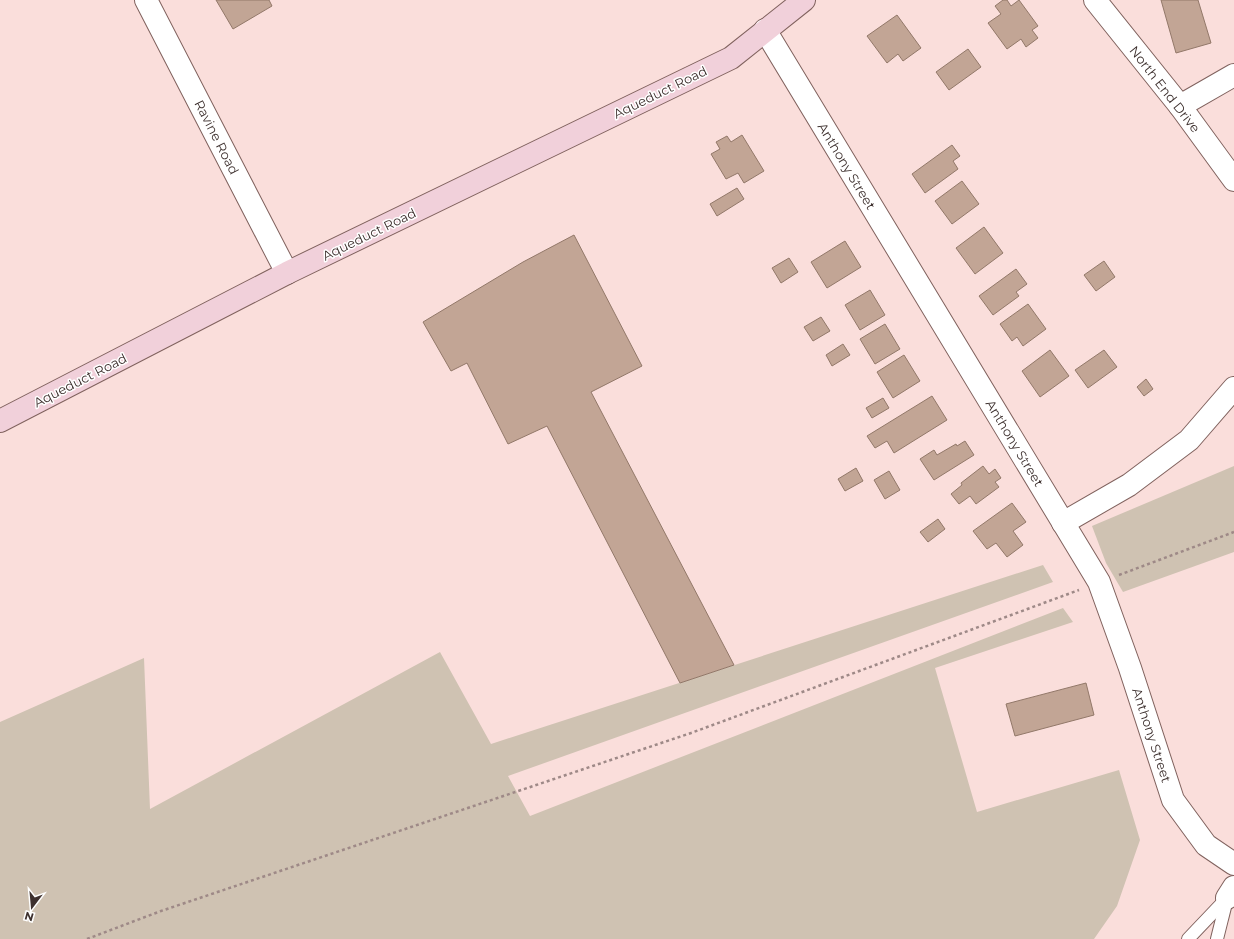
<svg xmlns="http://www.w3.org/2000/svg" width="1234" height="939" font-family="Montserrat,sans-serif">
  <rect width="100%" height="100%" fill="#fadedb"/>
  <g fill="#cfc2b2">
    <polygon points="1234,466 1234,552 1123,592 1106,563 1092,526"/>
    <polygon points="1043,565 1053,582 508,776 530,816 1063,608 1073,622 935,668 977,812 1119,770 1140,840 1117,906 1094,939 0,939 0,722 144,658 150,809 440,652 491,744"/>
  </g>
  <g fill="#c2a595" stroke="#927869">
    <polygon points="216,0 269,0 272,6 233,29"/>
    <polygon points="1003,0 1007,0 1011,6 1019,0 1038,26 1032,30 1038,38 1026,47 1021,39 1007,49 988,23 1001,14 995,6"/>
    <polygon points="1161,0 1198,0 1211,43 1176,53"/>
    <polygon points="897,15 921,48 903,61 898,54 887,63 867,36"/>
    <polygon points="968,49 981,67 949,90 936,72"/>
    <polygon points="742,135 764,171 744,183 738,173 726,179 711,154 720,149 716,142 727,136 731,142"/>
    <polygon points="952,145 960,156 953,161 958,169 925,193 912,174"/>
    <polygon points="962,181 979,204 952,224 935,201"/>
    <polygon points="737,188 744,199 717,216 710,204"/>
    <polygon points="984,227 1003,253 975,274 956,248"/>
    <polygon points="574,235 642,366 591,392 734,665 680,683 547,426 508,444 467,363 451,371 423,322 523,262"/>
    <polygon points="845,241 861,267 827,288 811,262"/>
    <polygon points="789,258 798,272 781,283 772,268"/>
    <polygon points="1104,261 1115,277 1096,291 1084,275"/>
    <polygon points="1016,269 1027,284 1016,292 1019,296 993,315 979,296"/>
    <polygon points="870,290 885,315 860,330 845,305"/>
    <polygon points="1028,304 1046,329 1023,346 1017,337 1012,341 1000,324"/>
    <polygon points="821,317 830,331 813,341 804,327"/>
    <polygon points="885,324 900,349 875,364 860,339"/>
    <polygon points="843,344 850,355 832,366 826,355"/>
    <polygon points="1050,350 1069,376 1040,397 1022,371"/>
    <polygon points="1104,350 1117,367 1088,388 1075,370"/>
    <polygon points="904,355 920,381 893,398 877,372"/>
    <polygon points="1146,379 1153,389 1144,396 1137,387"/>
    <polygon points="932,396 947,420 894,453 887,441 875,448 867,436"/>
    <polygon points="883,398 889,408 872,418 866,408"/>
    <polygon points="965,441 974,455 934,480 920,459 934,450 937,455 956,444 957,446"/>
    <polygon points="983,466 989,474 995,469 1001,478 995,482 999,487 976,504 970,496 959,504 951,494 962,485 961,483"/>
    <polygon points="856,468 863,481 845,491 838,479"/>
    <polygon points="889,471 900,490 885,499 874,480"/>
    <polygon points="1012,503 1026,522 1013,531 1023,545 1007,557 996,543 987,549 973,531"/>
    <polygon points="938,519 945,529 928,542 920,532"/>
    <polygon points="1086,683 1094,715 1015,736 1006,704"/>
  </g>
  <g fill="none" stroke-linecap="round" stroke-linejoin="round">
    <defs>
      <g id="lane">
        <polyline points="1188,939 1227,898"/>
        <polyline points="1217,939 1227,899"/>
      </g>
      <g id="street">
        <polyline points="146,0 287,273"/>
        <polyline points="1095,0 1180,106 1234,180"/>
        <polyline points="765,30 1099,582 1130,668 1173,800 1206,845 1234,864"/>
        <polyline points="1180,106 1234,75"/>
        <polyline points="1063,523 1129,485 1189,440 1234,388"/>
        <polyline points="1227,898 1234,887"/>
      </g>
      <polyline id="secondary" points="0,421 287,273 731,58 804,0"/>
    </defs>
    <use href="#lane" stroke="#80625e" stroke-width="14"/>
    <use href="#street" stroke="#80625e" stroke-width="24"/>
    <use href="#secondary" stroke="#80625e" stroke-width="24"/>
    <g stroke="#9e8987" stroke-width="2.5" stroke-dasharray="3 3" stroke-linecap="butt">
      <polyline points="1119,575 1234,532"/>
      <polyline points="87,939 161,911 691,733 1079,590"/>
    </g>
    <use href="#lane" stroke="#fff" stroke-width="12"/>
    <use href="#street" stroke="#fff" stroke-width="22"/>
    <use href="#secondary" stroke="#f1d0da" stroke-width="22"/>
  </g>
  <g text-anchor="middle" stroke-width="3" stroke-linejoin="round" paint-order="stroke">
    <g font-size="13" fill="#3d302e" stroke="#fff">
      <text transform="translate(1165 89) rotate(52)" y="5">North End Drive</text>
      <text transform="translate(660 92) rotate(-26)" y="5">Aqueduct Road</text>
      <text transform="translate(217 137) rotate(63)" y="5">Ravine Road</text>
      <text transform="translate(847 166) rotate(59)" y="5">Anthony Street</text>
      <text transform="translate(369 234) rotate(-26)" y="5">Aqueduct Road</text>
      <text transform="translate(80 380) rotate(-27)" y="5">Aqueduct Road</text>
      <text transform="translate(1015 443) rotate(59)" y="5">Anthony Street</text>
      <text transform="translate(1152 735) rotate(72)" y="5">Anthony Street</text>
    </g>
  </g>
  <g transform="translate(32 907) rotate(196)" stroke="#ffffff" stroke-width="3" paint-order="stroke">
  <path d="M0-3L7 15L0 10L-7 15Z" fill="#3d302e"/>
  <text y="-6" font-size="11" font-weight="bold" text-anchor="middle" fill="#3d302e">N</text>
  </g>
</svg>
